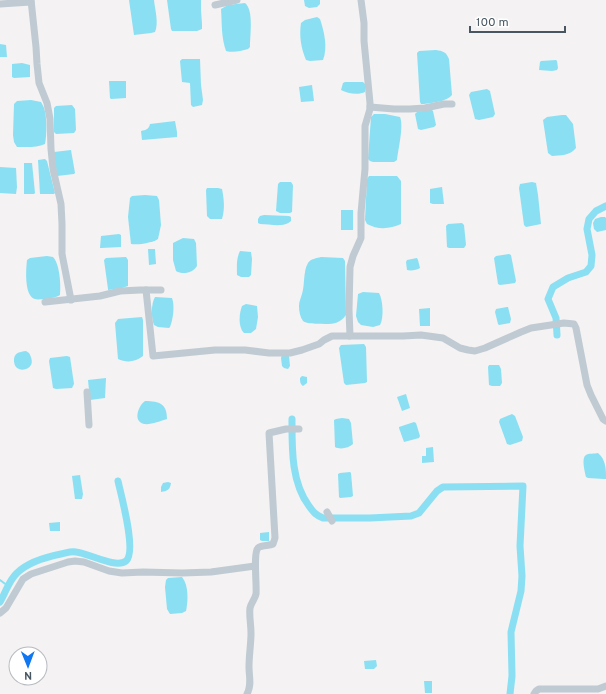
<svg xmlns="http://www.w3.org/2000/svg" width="606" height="694" font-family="Overpass,sans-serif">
  <rect width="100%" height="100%" fill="#f4f2f2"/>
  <g fill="#8adff2">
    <path d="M129 0H154C155 10 159 23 155 32L151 33 134 35Z"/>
    <polygon points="167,0 201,0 201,10 202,24 202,29 197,31 172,31 171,29"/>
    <polygon points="304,0 320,0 320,4 317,7 309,8 305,6"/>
    <path d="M245 3C254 10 250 36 250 47L248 49C241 51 233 53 226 51 221 37 222 23 221 9L228 5Z"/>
    <path d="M317 17 320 19C324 31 328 47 323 60L310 61 306 60C301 48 299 36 301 23L305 20Z"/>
    <polygon points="0,44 6,45 7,57 0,57"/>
    <path d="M436 50C443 51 446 52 449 59L452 95C448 101 432 103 424 104H421L420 102 417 53 419 51Z"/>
    <polygon points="182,59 200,59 201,85 203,100 202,105 193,107 191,105 190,83 182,82 180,61"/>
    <polygon points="556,60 557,61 558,68 557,70 552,71 539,70 540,62 541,61"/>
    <polygon points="22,63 30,65 30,77 14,78 12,77 12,64"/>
    <polygon points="109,81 126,81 126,98 111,99 110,98"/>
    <path d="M345 82H363L365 84V92C359 95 348 94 341 90L343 83Z"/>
    <polygon points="312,85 314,101 301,102 299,87"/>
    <polygon points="487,89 490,91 495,114 493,117 479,120 475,119 469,95 471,92"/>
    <path d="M31 100 41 102C41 102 44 107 44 108 47 116 47 135 45 144 37 148 26 147 17 147L14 142 13 135 14 104 17 101Z"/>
    <polygon points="72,105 75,109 76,130 74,133 56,134 54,132 54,108 56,106"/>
    <polygon points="431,109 433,111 436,125 434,127 421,130 418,129 415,114 417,112"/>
    <path d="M374 114H385L400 117C404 126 398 150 397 160L394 162H373L370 161 368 159 371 117Z"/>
    <path d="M562 115H566L573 124 576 148C570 156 560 155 552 156L548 153 543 120 547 117Z"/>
    <path d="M175 121 177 132V137L142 140 141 131C146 130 149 129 150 124Z"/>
    <polygon points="71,150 75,173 74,174 57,176 54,152"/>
    <polygon points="45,159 47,161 55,193 54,194 40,194 38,160"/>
    <polygon points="24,163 32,163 35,193 34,194 24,194"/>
    <polygon points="0,167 16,168 17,187 16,194 0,193"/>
    <path d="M369 176H397L401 181V224C390 229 378 230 367 224L365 220 367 179Z"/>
    <polygon points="280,182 291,182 293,185 292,212 290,213 280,213 276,211 278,184"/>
    <polygon points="532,182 536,183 538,195 541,224 526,227 524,225 519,188 520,184"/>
    <polygon points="442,187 444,204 433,204 430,203 430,189"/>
    <path d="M207 188H218L222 189C224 199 225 209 222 219H210L207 216 206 190Z"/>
    <path d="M145 195 157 196 159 200 161 225 158 239C152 243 139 245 131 244L128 217 130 198 132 196Z"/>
    <rect x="341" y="210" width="12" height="20"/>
    <path d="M264 215 289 216 291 217V221C284 228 270 224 260 224L258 223V219L260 216Z"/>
    <polygon points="601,217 605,217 606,218 606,230 597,232 594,229 593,223 595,219"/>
    <polygon points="462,223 464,225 466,245 464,248 449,248 447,247 446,226 448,224"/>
    <polygon points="119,234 121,235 121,247 101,248 100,248 101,236"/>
    <path d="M183 238 194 239 196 243 197 266C193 273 183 275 176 271L173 260V243Z"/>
    <polygon points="148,249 155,249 156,264 149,265"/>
    <path d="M240 251 251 252 252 259 251 275 249 277H241L237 275C237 267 236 259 240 251Z"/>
    <polygon points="509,254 511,255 516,281 515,283 500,285 498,284 494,258 496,256"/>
    <path d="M47 256 53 257C60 264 61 286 60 295 55 298 51 298 45 299 42 299 38 300 35 299 24 296 26 269 27 260L30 258Z"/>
    <polygon points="126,257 128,260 128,286 122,288 108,290 108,289 104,260 106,258"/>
    <path d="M321 257 343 258 345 261 346 315C340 323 335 324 325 324 318 323 309 325 303 321 300 317 299 311 299 306 299 301 301 298 302 294 305 285 303 271 308 263 310 259 317 258 321 257Z"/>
    <path d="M417 258 418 260 420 268C417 270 411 271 407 270L406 262 407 260Z"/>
    <path d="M363 292 379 293C383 300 384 318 380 325L373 327 361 325 358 322 356 316 358 294Z"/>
    <path d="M155 297 172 298C175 306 173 319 170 327L169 328 158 327 154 325C151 318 151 303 155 297Z"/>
    <path d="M246 304 257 306 258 317 256 329 251 333H244C238 327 239 314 242 306Z"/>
    <polygon points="507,307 508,307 511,319 510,323 499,325 498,324 495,312 496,309"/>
    <polygon points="430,308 430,326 420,326 419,309"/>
    <path d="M142 317 143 320V356C136 362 126 363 118 359L115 323 118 319Z"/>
    <polygon points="364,344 366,347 367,382 365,383 346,385 344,383 339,348 341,345"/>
    <path d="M26 351 29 353C31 356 33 362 31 365 27 372 13 372 14 359 15 352 20 352 26 351Z"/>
    <polygon points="282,355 289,356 290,366 288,369 284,368 282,366 281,358"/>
    <polygon points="67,356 70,357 74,384 72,388 56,389 53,388 49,361 50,358"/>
    <polygon points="489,365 499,365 501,369 502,383 500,386 492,386 489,385 488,367"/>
    <path d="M302 376 307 377V383L303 386C300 384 300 381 300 378Z"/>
    <polygon points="106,378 105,398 90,400 88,380"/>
    <polygon points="406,394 410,408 402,411 397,397"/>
    <path d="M145 401C160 401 167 404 167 419 160 421 151 425 144 424 132 421 139 405 145 401Z"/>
    <polygon points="512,414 515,416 523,437 522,441 510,445 507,444 499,422 500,419"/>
    <path d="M342 418 349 419 351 423 353 444C349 448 340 450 335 447L334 420 336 419Z"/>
    <polygon points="414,422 416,423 420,436 419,438 404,442 399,428 399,427"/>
    <polygon points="433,447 434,462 422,463 422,456 426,456 426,448"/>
    <path d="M598 453C606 460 606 469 606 479H604L588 478 586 477C585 472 581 458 586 455 588 453 595 454 598 453Z"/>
    <polygon points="350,472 351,473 353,496 351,497 340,498 339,497 338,474 340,473"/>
    <polygon points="80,475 83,494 82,499 75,499 72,476"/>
    <path d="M168 482 171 483C170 490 167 491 161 492V487L163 483Z"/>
    <polygon points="60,522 60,531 50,531 49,523"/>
    <polygon points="269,532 269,541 262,541 260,540 260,533"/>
    <path d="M182 577C189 585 188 602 186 611L182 613 170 614 167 609 165 587 166 580 168 578Z"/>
    <polygon points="376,660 377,666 374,669 365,669 364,661"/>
    <polygon points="424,681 432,681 432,693 425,693"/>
  </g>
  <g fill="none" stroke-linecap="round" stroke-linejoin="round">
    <polyline stroke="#8adff2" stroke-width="2" points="0,580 8,586"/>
    <g stroke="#8adff2" stroke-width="7">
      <polyline points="557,335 556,318 548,299 553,287 568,278 586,272 591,266 592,255 587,229 589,219 596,211 606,206"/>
      <path d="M292 419C292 448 291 482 309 506 314 513 316 515 323 518H370L411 516 419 513 437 491 443 487 523 486 520 546 522 576 521 591 511 632 512 676 510 694"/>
      <path d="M0 602C6 592 9 580 17 573 28 562 46 557 61 554 66 553 71 551 76 552 88 553 116 569 126 561 137 552 121 495 118 481"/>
    </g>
    <g stroke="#bfcad2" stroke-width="7">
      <polyline points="31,0 36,47 37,64 39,83 47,103 50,119 51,149 53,169 61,204 62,224 62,254 71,300"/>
      <polyline points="0,4 31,2"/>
      <polyline points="215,5 237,0"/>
      <polyline points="370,107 394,109 410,109 425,108 444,104 452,104"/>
      <polyline points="146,290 153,356 215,350 245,350 269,353 290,353 302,350 319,344 324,340 332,336 403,336 421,335 443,338 460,348 468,350 475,351 485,348 521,332 531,328 564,323 574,324 576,328 587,385 591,395 603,419 606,421"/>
      <polyline points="45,302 100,296 120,291 140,290 161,290"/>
      <polyline points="350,336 349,310 350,267 353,256 361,238 361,213 365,169 365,126 370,109 370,103 364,41 364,23 361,0"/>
      <polyline points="87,392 89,425"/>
      <polyline points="327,512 332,521"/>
      <polyline points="0,613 6,608 23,579 31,574 68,562 75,561 84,562 109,571 122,573 143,572 182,573 211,572 255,566"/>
      <path d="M247 694C252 685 249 677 249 667 249 655 251 644 251 633 251 624 249 616 250 608 251 603 255 599 256 594 257 586 253 553 258 548 261 545 269 546 273 544L275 538 269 433 286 429H299"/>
      <polyline points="534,694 536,691 539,689 598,689 606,686"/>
    </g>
  </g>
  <g transform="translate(28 666) rotate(179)"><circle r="19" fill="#ffffff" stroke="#b6bbc0"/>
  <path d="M0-3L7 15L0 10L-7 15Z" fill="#0f77f1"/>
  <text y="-6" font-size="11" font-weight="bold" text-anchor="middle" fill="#485661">N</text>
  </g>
  <path d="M470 26v6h95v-6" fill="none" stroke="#485661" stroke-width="2"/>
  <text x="476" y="26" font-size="12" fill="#485661" stroke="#ffffff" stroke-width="3" paint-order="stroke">100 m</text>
</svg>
